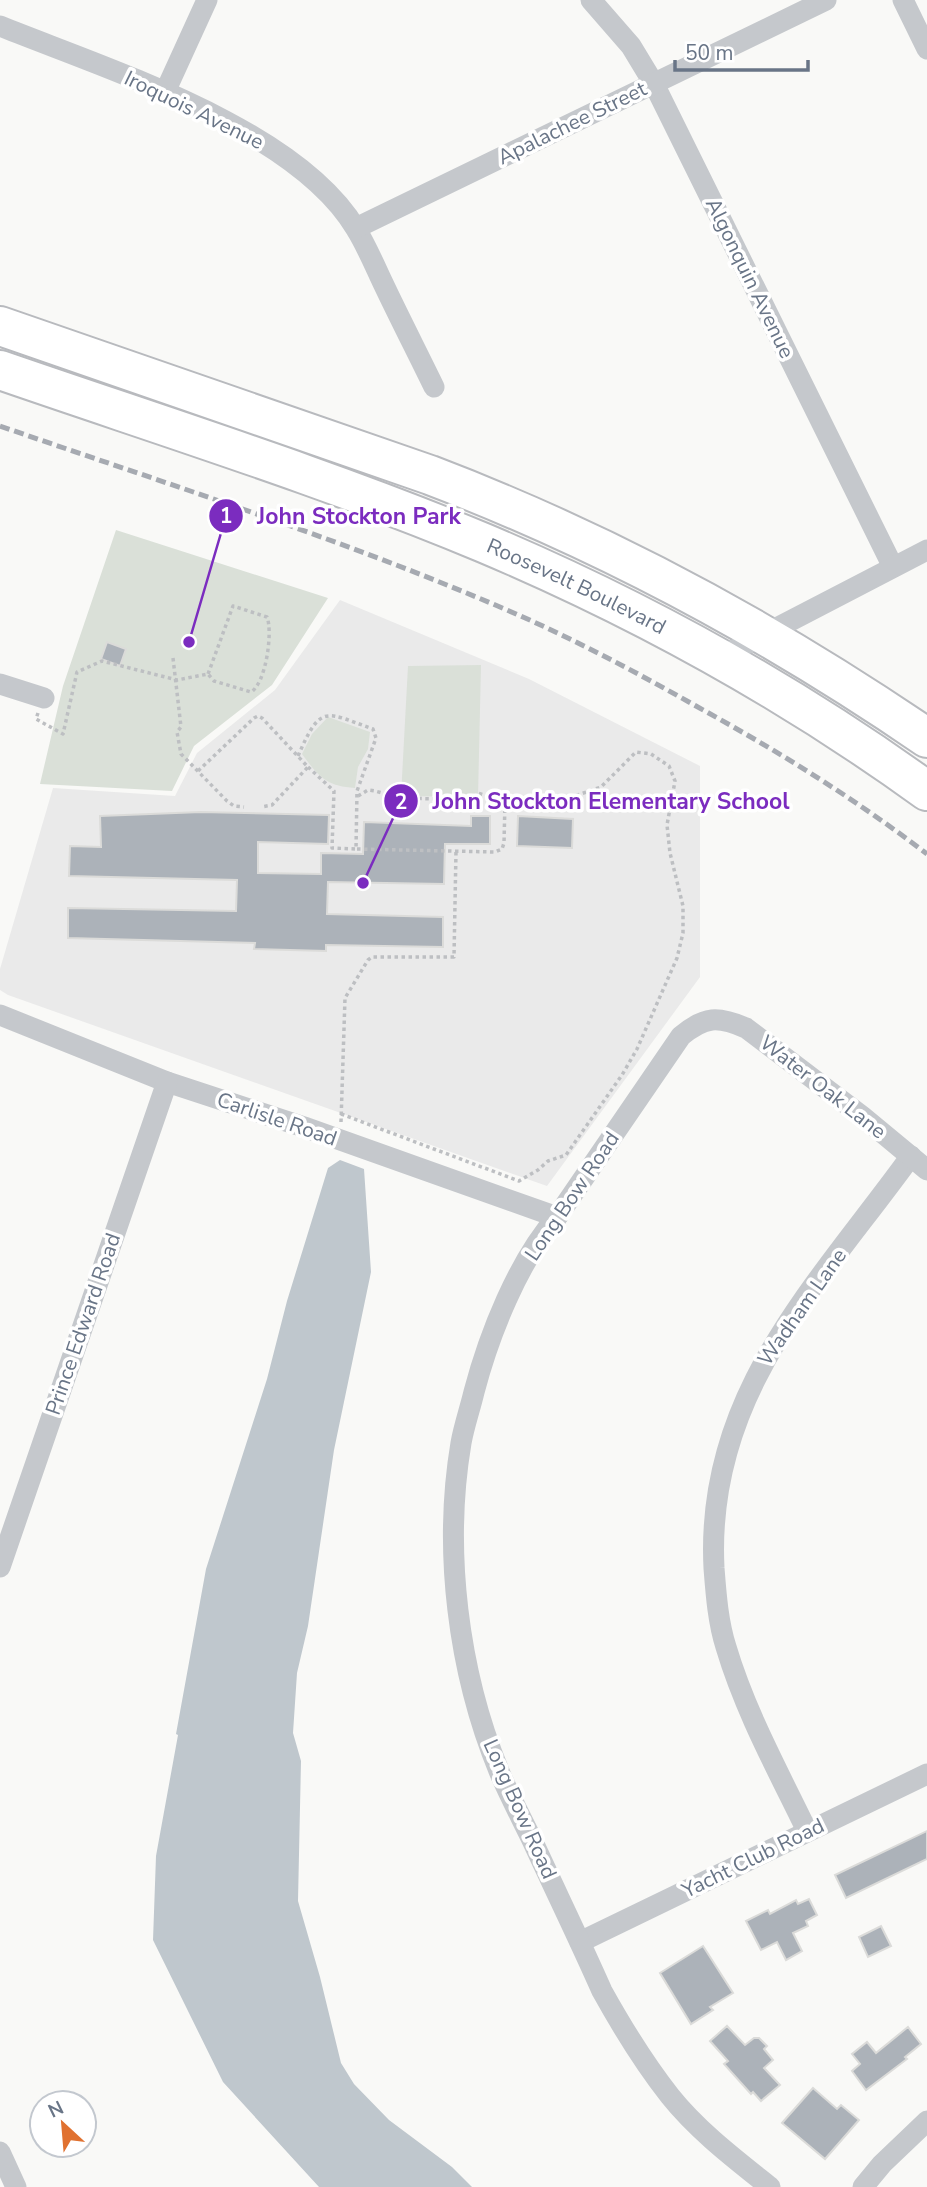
<svg xmlns="http://www.w3.org/2000/svg" width="927" height="2187" font-family="'Nunito Sans',sans-serif">
  <rect width="100%" height="100%" fill="#f9f9f7"/>
  <polygon fill="#eaeaea" points="340,600 529,679 700,766 700,977 547,1186 8,995 0,990 0,969 53,788 175,796 197,753 275,690"/>
  <g fill="#dae0d8">
    <polygon points="116,530 328,598 272,685 194,746 172,791 40,784 63,686"/>
    <polygon points="481,665 478,797 401,796 408,666"/>
    <path d="M328 717 370 732 368 749 358 767 355 788C326 786 319 777 302 754L312 734Z"/>
  </g>
  <polygon fill="#bfc7cd" points="340,1160 364,1169 371,1272 334,1450 308,1626 297,1673 293,1733 301,1761 298,1901 320,1977 341,2063 354,2084 389,2120 452,2167 472,2187 319,2187 223,2082 153,1940 156,1856 178,1735 176,1734 206,1569 267,1379 287,1301 328,1168"/>
  <g fill="#acb2b9" stroke="#dbdbd9" stroke-width="2">
    <polygon points="107,642 126,649 120,666 101,659"/>
    <polygon points="201,812 329,815 328,844 258,842 258,873 321,874 321,853 363,854 364,822 471,826 471,816 490,816 490,844 445,844 444,884 328,882 327,914 443,917 443,947 326,945 326,951 254,949 255,943 68,938 68,908 236,911 237,880 69,876 70,846 101,847 100,816"/>
    <polygon points="518,816 573,819 572,848 517,846"/>
    <polygon points="927,1831 927,1859 846,1898 835,1875"/>
    <polygon points="809,1899 817,1915 806,1921 808,1926 793,1933 802,1951 786,1960 777,1942 761,1950 746,1921 768,1910 770,1914 796,1900 798,1904"/>
    <polygon points="881,1926 891,1946 868,1957 859,1937"/>
    <polygon points="703,1946 733,1993 710,2007 713,2010 691,2024 660,1973"/>
    <polygon points="727,2026 745,2045 754,2038 759,2038 767,2046 764,2049 773,2060 764,2068 780,2085 761,2101 753,2092 751,2094 724,2064 728,2061 710,2041"/>
    <polygon points="908,2027 921,2044 905,2057 907,2059 866,2090 852,2071 860,2064 852,2054 867,2042 876,2053"/>
    <polygon points="813,2088 837,2109 841,2105 859,2120 825,2159 782,2123"/>
  </g>
  <g fill="none" stroke-linecap="round" stroke-linejoin="round">
    <defs>
      <g id="highway">
        <path d="M0 326 430 475C606 542 772 632 927 738"/>
        <path id="s1" d="M0 370C162 426 326 477 484 543 640 609 790 692 927 791"/>
      </g>
    </defs>
    <use href="#highway" stroke="#b8babe" stroke-width="42"/>
    <g stroke="#bdbfc2" stroke-width="3.5" stroke-dasharray="3.5 3.5" stroke-linecap="butt">
      <polyline points="173,658 181,727 177,732 181,754 227,801 234,806 244,807"/>
      <path d="M38 713 36 719 63 734 77 672 102 661 177 680 208 674 214 681 251 692C266 683 273 632 267 617L233 606 208 674"/>
      <path d="M298 756C321 703 325 712 373 729L376 738 357 791 356 849 332 848 334 791 308 767"/>
      <polyline points="198,771 254,718 258,716 262,718 308,767 272,805 261,807"/>
      <polyline points="358,796 368,790 375,791 400,798 480,800"/>
      <polyline points="357,849 495,852 502,849 504,843 505,802 478,793"/>
      <polyline points="341,1114 519,1181 538,1170 548,1161 566,1155 622,1075 637,1049 677,958 683,933 683,906 670,853 667,825 675,781 669,766 651,754 636,752 601,787 563,800 505,802"/>
      <polyline points="341,1122 345,998 368,960 372,957 454,957 456,851"/>
    </g>
    <g stroke="#c5c8cc" stroke-width="21">
      <polyline points="591,0 631,46 654,84 893,567"/>
      <polyline points="903,0 927,49"/>
      <path d="M0 26C106 69 296 128 356 229 366 245 374 264 382 281 399 317 417 352 434 387"/>
      <polyline points="165,92 207,0"/>
      <polyline points="356,228 826,0"/>
      <polyline points="719,658 927,550"/>
      <polyline points="0,684 44,698"/>
      <polyline points="0,1015 167,1082 304,1127 557,1217"/>
      <polyline points="0,1567 167,1082"/>
      <path d="M807 1831C778 1771 745 1711 726 1647 718 1622 716 1594 714 1568 705 1394 817 1286 911 1156"/>
      <polyline points="580,1942 927,1774"/>
      <polyline points="0,2152 16,2187"/>
      <path d="M770 2187C735 2159 698 2131 670 2096 644 2063 622 2027 602 1991 580 1941 556 1892 533 1842 522 1819 509 1795 499 1771 458 1671 443 1550 461 1443 464 1426 470 1409 474 1392 489 1335 518 1261 557 1217L681 1036C705 1016 718 1016 746 1028L862 1116 927 1170"/>
      <polyline points="863,2187 882,2164 927,2121"/>
    </g>
    <use href="#highway" stroke="#fff" stroke-width="38"/>
    <path stroke="#a6aab1" stroke-width="5" stroke-dasharray="10 5" stroke-linecap="butt" d="M0 426C170 485 342 539 507 610 572 638 634 671 696 706 776 750 854 798 927 854"/>
  </g>
  <g text-anchor="middle" stroke-width="7" stroke-linejoin="round" paint-order="stroke">
    <g font-size="21" fill="#697587" stroke="#fff">
      <text transform="translate(194 110) rotate(26)" y="7">Iroquois Avenue</text>
      <text transform="translate(572 123) rotate(-26)" y="7">Apalachee Street</text>
      <text transform="translate(750 278) rotate(64)" y="7">Algonquin Avenue</text>
      <text dy="7" stroke="none"><textPath href="#s1" startOffset="616">Roosevelt Boulevard</textPath></text>
      <text transform="translate(823 1087) rotate(38)" y="7">Water Oak Lane</text>
      <text transform="translate(277 1119) rotate(19)" y="7">Carlisle Road</text>
      <text transform="translate(572 1196) rotate(-56)" y="7">Long Bow Road</text>
      <text transform="translate(802 1307) rotate(-55)" y="7">Wadham Lane</text>
      <text transform="translate(83 1324) rotate(-71)" y="7">Prince Edward Road</text>
      <text transform="translate(520 1809) rotate(66)" y="7">Long Bow Road</text>
      <text transform="translate(753 1858) rotate(-26)" y="7">Yacht Club Road</text>
    </g>
  </g>
  <path fill="none" stroke="#7b2cbf" stroke-width="2.5" d="M189 642L226 516M363 883L401 801"/>
  <g fill="#7b2cbf" stroke="#fff" stroke-width="2.5">
    <circle cx="189" cy="642" r="7"/>
    <circle cx="363" cy="883" r="7"/>
    <circle cx="226" cy="516" r="18"/>
    <circle cx="401" cy="801" r="18"/>
  </g>
  <g font-size="21" text-anchor="middle" font-weight="bold" fill="#fff">
    <text x="226" y="523">1</text>
    <text x="401" y="809">2</text>
  </g>
  <g font-size="23" text-anchor="middle" font-weight="bold" fill="#7b2cbf" stroke="#fff" stroke-width="7" stroke-linejoin="round" paint-order="stroke">
    <text x="359" y="524">John Stockton Park</text>
    <text x="611" y="809">John Stockton Elementary School</text>
  </g>
  <g transform="translate(63 2124) rotate(334)"><circle r="33" fill="#ffffff" stroke="#c3c8cf" stroke-width="2"/>
  <path d="M0-5L12 26L0 18L-12 26Z" fill="#e07130"/>
  <text y="-10" font-size="19" font-weight="bold" text-anchor="middle" fill="#697587">N</text>
  </g>
  <path d="M675 60v10h133v-10" fill="none" stroke="#697587" stroke-width="3.5"/>
  <text x="685" y="60" font-size="21" fill="#697587" stroke="#ffffff" stroke-width="5" paint-order="stroke">50 m</text>
</svg>
